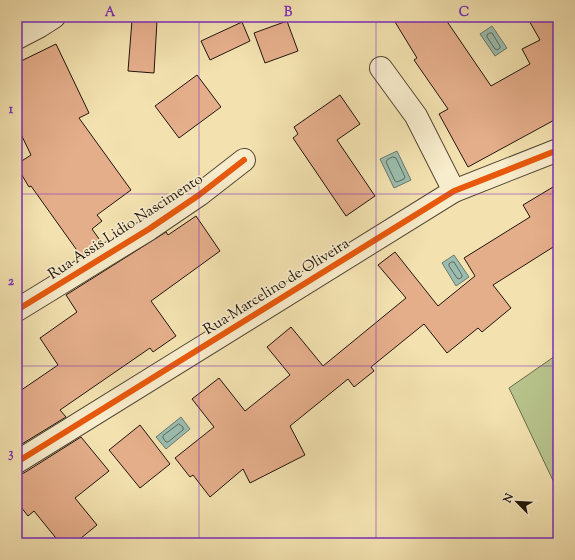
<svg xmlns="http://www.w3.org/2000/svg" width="575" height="560" font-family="'Sorts Mill Goudy',serif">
  <rect width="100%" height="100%" fill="#f3e2b0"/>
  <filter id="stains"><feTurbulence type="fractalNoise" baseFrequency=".005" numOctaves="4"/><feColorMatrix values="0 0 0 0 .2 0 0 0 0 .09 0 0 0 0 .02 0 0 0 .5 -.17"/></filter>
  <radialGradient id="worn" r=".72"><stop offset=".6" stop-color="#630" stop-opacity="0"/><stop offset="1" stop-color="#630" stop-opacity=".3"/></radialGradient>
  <polygon fill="#b8c48d" stroke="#6c6c4c" points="558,354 558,491 509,388"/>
  <g fill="#9bbdaf" stroke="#6a7a6d">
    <polygon points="492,26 507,48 495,56 480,34"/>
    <polygon points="397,151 411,180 394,188 380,159"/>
    <polygon points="454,255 469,277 456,286 442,263"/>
    <polygon points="181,417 190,429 166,449 156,437"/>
  </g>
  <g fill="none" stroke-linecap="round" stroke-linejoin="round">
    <g stroke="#5e695d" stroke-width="1">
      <polygon points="490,33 492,33 500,46 500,48 497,50 495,49 487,37 487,35"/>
      <polygon points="393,157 396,158 405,177 404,179 397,182 395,181 386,162 387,160"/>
      <polygon points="452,262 454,262 462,275 462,277 459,279 457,278 449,266 449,264"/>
      <polygon points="179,424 183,427 183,430 168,442 166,442 163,438 163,436"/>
    </g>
  </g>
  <g fill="#e5ae8b" stroke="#21150b">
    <polygon points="392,17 444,17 491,86 530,64 522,49 540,40 527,17 558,17 558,118 468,167 439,114 448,109 414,60 417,58"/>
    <polygon points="132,20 157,21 154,73 128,71"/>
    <polygon points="287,21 298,51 265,63 254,33"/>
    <polygon points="242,22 250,41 210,60 201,41"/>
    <polygon points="56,44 89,113 79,118 131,190 97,215 102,221 92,229 102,243 81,256 31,186 29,187 17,167 17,164 31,155 17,126 17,63"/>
    <polygon points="197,75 221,107 179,138 155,106"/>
    <polygon points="340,95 360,124 337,140 375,196 346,216 293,138 298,134 294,127"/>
    <polygon points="558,184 558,244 493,285 511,308 482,332 478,328 447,353 424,324 371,367 374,371 354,387 348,379 290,426 305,455 250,483 243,469 210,497 193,475 190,477 175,458 214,427 192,399 219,378 245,411 290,375 267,347 291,327 323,366 406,298 378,265 395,252 438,306 475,276 464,258 530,217 523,205"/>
    <polygon points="196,216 220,251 151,301 176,336 153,352 150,348 60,410 66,417 17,447 17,393 58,365 40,338 77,312 66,295 166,232 168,235"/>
    <polygon points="140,425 170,464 140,488 109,450"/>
    <polygon points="81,437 109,471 75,498 97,525 75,543 60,543 34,511 28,516 17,502 17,474 24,473"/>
  </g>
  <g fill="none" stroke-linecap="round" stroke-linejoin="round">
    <defs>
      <g id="minor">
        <polyline points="17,38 40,26 54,17"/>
        <polyline points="381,68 416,116 454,191"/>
        <polyline points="17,310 149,229 199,195 244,160"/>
        <polyline points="17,462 454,191 558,150"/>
      </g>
    </defs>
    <use href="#minor" stroke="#564834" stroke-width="24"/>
    <use href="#minor" stroke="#f7eccc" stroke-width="22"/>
    <defs>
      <g id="cycleway">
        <polyline points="17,310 149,229 199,195 244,160"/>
        <polyline points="17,462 454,191 558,150"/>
      </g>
    </defs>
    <use href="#cycleway" stroke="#f7eccc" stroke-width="8"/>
    <use href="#cycleway" stroke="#e8590c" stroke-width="6"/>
  </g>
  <path fill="none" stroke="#7b2cbf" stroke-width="1" stroke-opacity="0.55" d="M199 17V543M376 17V543M17 194H558M17 366H558"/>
  <g text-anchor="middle" stroke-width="3.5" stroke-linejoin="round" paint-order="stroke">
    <g font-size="15" fill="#21150b" stroke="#f7eccc">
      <text transform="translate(125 226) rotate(-33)" y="5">Rua Assis Lidio Nascimento</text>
      <text transform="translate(276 286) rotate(-32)" y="5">Rua Marcelino de Oliveira</text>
    </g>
  </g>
  <rect width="575" height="560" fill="none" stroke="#f3e2b0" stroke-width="44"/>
  <g transform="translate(517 502) rotate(294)" stroke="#f7eccc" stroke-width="3" paint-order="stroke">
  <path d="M0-3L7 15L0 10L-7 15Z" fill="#21150b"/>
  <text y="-6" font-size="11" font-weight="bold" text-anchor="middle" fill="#21150b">N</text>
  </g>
  <rect x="22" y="22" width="531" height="516" fill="none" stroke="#7b2cbf" stroke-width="1.5"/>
  <g font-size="13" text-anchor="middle" font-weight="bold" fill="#7b2cbf">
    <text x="110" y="16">A</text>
    <text x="288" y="16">B</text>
    <text x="464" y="16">C</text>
    <text x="11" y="113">1</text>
    <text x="11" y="285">2</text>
    <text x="11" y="457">3</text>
  </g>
  <rect width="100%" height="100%" filter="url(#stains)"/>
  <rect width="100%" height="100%" fill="url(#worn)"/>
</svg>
